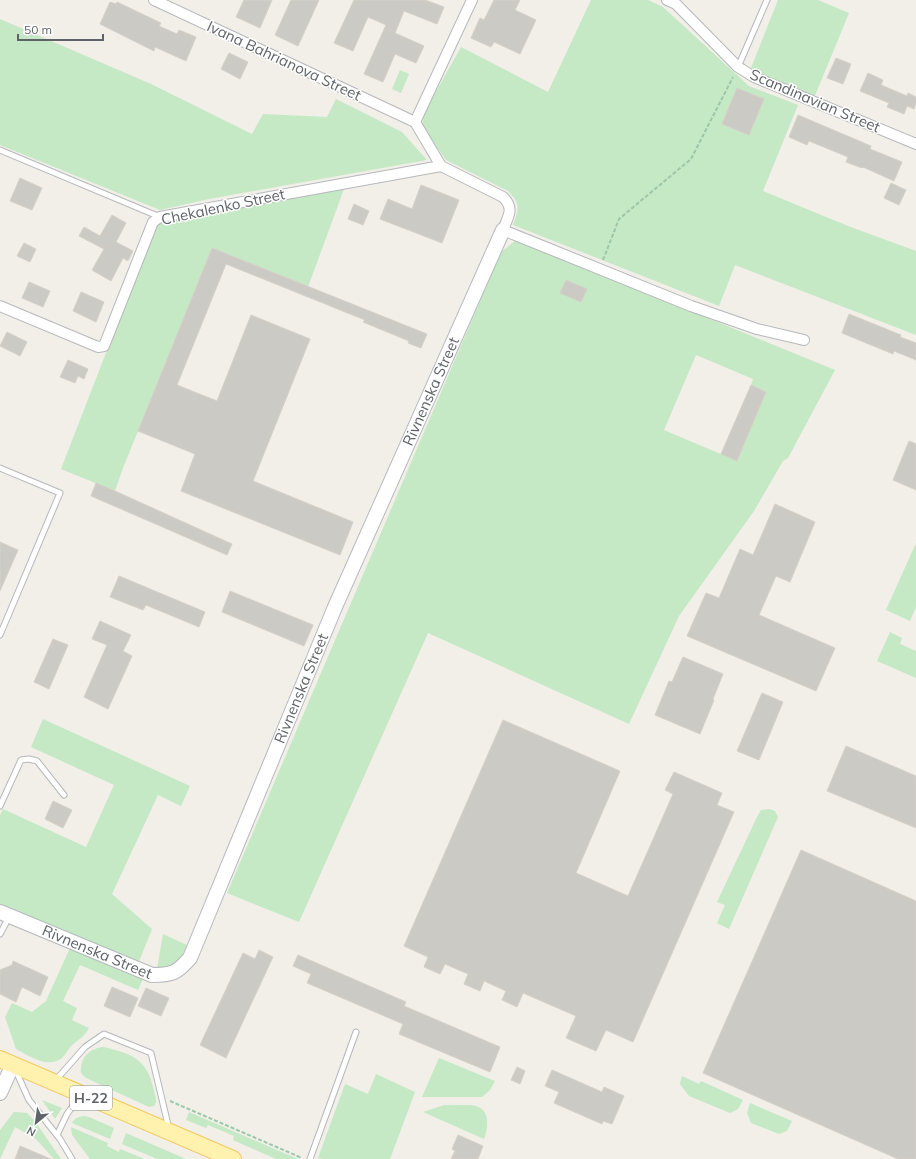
<svg xmlns="http://www.w3.org/2000/svg" width="916" height="1159" font-family="Mulish,sans-serif">
  <rect width="100%" height="100%" fill="#f1efe8"/>
  <g fill="#c5e8c5" fill-rule="evenodd">
    <path d="M591 0H648L663 7 749 86 798 105 763 191 848 226 916 251V335L735 265 719 306 513 225C519 209 521 204 508 191L446 160 422 126 424 113 461 47 548 92Z"/>
    <polygon points="778,0 818,0 849,13 814,98 756,73 751,68"/>
    <polygon points="0,19 151,84 252,134 263,114 327,117 336,99 402,132 427,160 209,199 160,210 0,145"/>
    <polygon points="400,70 409,74 401,93 392,89"/>
    <polygon points="344,189 308,287 212,248 123,468 115,491 61,469 104,358 158,225 162,222"/>
    <path d="M516 240 835 370 788 458 783 461 754 511 679 616 629 724 428 633 299 922 227 893 501 252ZM696 355 753 379 751 385 766 392 737 461 664 430Z"/>
    <polygon points="916,543 916,607 910,621 886,610"/>
    <polygon points="890,632 902,638 900,644 916,651 916,678 877,661"/>
    <polygon points="43,719 190,786 181,806 158,795 112,894 152,929 138,964 0,904 0,815 3,809 86,847 114,785 31,747"/>
    <polygon points="769,809 775,811 778,817 729,929 717,923 725,905 717,902 757,817 761,810"/>
    <path d="M163 934 187 945C181 961 176 968 157 969Z"/>
    <path d="M70 948 143 979 138 990 80 965 63 1001 77 1008 72 1020 89 1028C85 1036 78 1040 72 1045 68 1049 66 1054 62 1058 47 1069 30 1056 16 1049L5 1017 12 1003 32 1012 46 1001Z"/>
    <path d="M104 1047C133 1054 148 1060 154 1091 155 1096 158 1101 154 1106L149 1107 86 1078 81 1073C80 1058 89 1048 104 1047Z"/>
    <polygon points="439,1058 495,1081 490,1090 482,1097 422,1097"/>
    <polygon points="376,1074 415,1092 390,1159 322,1159 318,1158 345,1084 368,1094"/>
    <polygon points="682,1076 699,1084 701,1081 743,1100 738,1109 730,1113 689,1096 680,1084"/>
    <polygon points="42,1100 62,1108 55,1119"/>
    <polygon points="750,1103 792,1121 787,1131 779,1134 751,1123 747,1113"/>
    <path d="M444 1105C453 1106 469 1104 476 1106 491 1110 488 1129 484 1139L423 1112Z"/>
    <polygon points="14,1112 27,1113 34,1120 61,1159 54,1159 36,1139 15,1127 0,1159 0,1130"/>
    <polygon points="189,1112 298,1159 276,1159 233,1140 234,1136 208,1125 206,1128 186,1120"/>
    <path d="M84 1116 89 1117 114 1128 110 1139 72 1123C74 1118 79 1117 84 1116Z"/>
    <polygon points="71,1127 108,1143 107,1146 119,1152 120,1149 145,1159 90,1159 72,1135"/>
    <polygon points="126,1133 186,1159 157,1159 122,1144"/>
  </g>
  <g fill="#cccac5" stroke="#d6d1c6">
    <polygon points="244,0 272,0 260,28 236,17"/>
    <polygon points="291,0 319,0 298,46 275,35"/>
    <polygon points="354,0 425,0 444,7 437,24 404,11 395,33 424,46 416,63 395,54 383,82 364,74 386,25 368,17 353,51 334,43"/>
    <polygon points="494,0 520,0 515,10 536,20 520,54 494,42 491,47 471,38 480,18 484,20"/>
    <polygon points="110,2 116,4 117,2 161,23 159,26 177,34 179,30 196,37 186,61 155,47 154,51 100,24"/>
    <polygon points="229,53 248,62 240,79 221,69"/>
    <polygon points="836,58 851,64 843,84 827,78"/>
    <polygon points="868,73 883,80 881,85 907,96 908,93 916,97 916,103 914,109 907,106 904,114 887,107 889,103 860,91"/>
    <polygon points="737,88 764,99 749,135 722,124"/>
    <polygon points="798,115 871,146 870,149 902,162 894,181 863,167 862,168 846,162 848,157 809,141 807,145 789,137"/>
    <polygon points="20,178 42,188 32,210 10,201"/>
    <polygon points="891,183 906,190 899,205 884,198"/>
    <polygon points="421,185 459,200 442,243 380,219 388,199 412,209"/>
    <polygon points="354,204 369,211 363,225 348,219"/>
    <polygon points="112,215 126,223 116,242 133,251 128,261 123,258 111,281 92,270 104,249 79,236 84,227 100,236"/>
    <polygon points="24,243 36,249 30,262 17,256"/>
    <polygon points="212,248 427,334 421,348 408,343 409,341 363,322 365,320 226,264 177,385 217,401 251,315 310,339 253,481 353,522 340,555 181,491 195,454 138,431"/>
    <polygon points="566,280 587,289 581,302 560,293"/>
    <polygon points="29,282 50,291 43,307 22,298"/>
    <polygon points="81,292 104,302 96,322 73,311"/>
    <polygon points="849,314 901,335 900,337 916,343 916,360 894,351 893,354 842,333"/>
    <polygon points="7,332 27,342 20,356 0,346"/>
    <polygon points="68,360 88,369 84,379 78,376 75,383 60,377"/>
    <polygon points="751,385 766,392 737,461 721,454"/>
    <polygon points="909,441 916,444 916,490 893,480"/>
    <polygon points="96,483 115,491 232,544 227,555 91,496"/>
    <polygon points="775,504 815,522 790,582 776,576 759,615 835,648 816,691 687,636 706,593 719,598 740,549 753,555"/>
    <polygon points="0,542 18,550 0,591"/>
    <polygon points="119,576 205,612 199,627 146,605 143,610 110,597"/>
    <polygon points="230,591 313,625 304,646 222,612"/>
    <polygon points="100,621 131,635 123,651 132,656 108,709 84,697 107,645 92,639"/>
    <polygon points="53,639 68,645 49,689 34,682"/>
    <polygon points="683,657 723,674 713,699 714,700 700,734 655,715 669,681 672,682"/>
    <polygon points="762,693 783,702 759,760 737,751"/>
    <polygon points="503,720 620,771 576,873 628,896 673,794 665,790 674,772 722,793 717,805 734,812 633,1042 606,1030 596,1051 566,1038 576,1016 523,993 517,1007 502,1000 506,991 484,981 480,991 464,984 468,974 445,964 440,974 424,967 428,957 404,946"/>
    <polygon points="846,746 916,776 916,828 827,791"/>
    <polygon points="53,801 72,810 63,828 45,819"/>
    <polygon points="801,850 916,901 916,1159 898,1159 703,1073"/>
    <polygon points="259,950 273,957 226,1058 200,1045 243,953 255,959"/>
    <polygon points="298,955 406,1002 404,1006 500,1047 490,1072 399,1034 403,1024 307,983 311,974 293,966"/>
    <polygon points="13,961 48,977 40,996 22,987 16,1002 0,994 0,970 12,965"/>
    <polygon points="112,987 138,998 130,1017 104,1006"/>
    <polygon points="146,988 169,998 161,1016 138,1006"/>
    <polygon points="517,1067 525,1071 520,1084 511,1080"/>
    <polygon points="552,1070 602,1092 604,1087 624,1096 612,1124 603,1121 602,1124 554,1103 559,1092 545,1086"/>
    <polygon points="458,1135 483,1146 478,1159 451,1159 455,1151 452,1149"/>
    <polygon points="20,1146 51,1159 15,1159"/>
  </g>
  <g fill="none" stroke-linecap="round" stroke-linejoin="round">
    <defs>
      <g id="lane">
        <polyline points="738,67 767,0"/>
        <polyline points="0,150 160,217"/>
        <polyline points="0,468 60,493 0,635"/>
        <polyline points="0,806 21,760 29,759 37,761 64,795"/>
        <polyline points="0,934 9,917"/>
        <polyline points="15,1069 29,1100 60,1139 72,1159"/>
        <polyline points="55,1081 85,1047 104,1034 151,1053 169,1129"/>
        <polyline points="57,1135 67,1114 80,1096"/>
        <polyline points="310,1159 356,1032"/>
      </g>
      <g id="street">
        <polyline points="154,0 415,122"/>
        <polyline points="667,0 676,4 738,67 754,77 916,144"/>
        <path d="M415 122 441 166 503 197C515 209 508 216 503 230L691 306 757 329 804 340"/>
        <polyline points="415,122 472,0"/>
        <polyline points="0,306 98,347 104,346 153,222 160,217 441,166"/>
      </g>
      <g id="secondary">
        <path id="s1" d="M0 912 152 975C172 975 177 973 190 958L335 607 503 230"/>
        <polyline points="0,1093 13,1064"/>
      </g>
      <polyline id="primary" points="0,1059 233,1159"/>
    </defs>
    <use href="#lane" stroke="#b5b8bc" stroke-width="7"/>
    <use href="#street" stroke="#b5b8bc" stroke-width="12"/>
    <use href="#secondary" stroke="#b6babf" stroke-width="16"/>
    <use href="#primary" stroke="#f2c960" stroke-width="18"/>
    <g stroke="#9cc7a9" stroke-width="2" stroke-dasharray="4 2" stroke-linecap="butt">
      <polyline points="603,260 619,219 691,159 733,77"/>
      <polyline points="170,1101 302,1158"/>
    </g>
    <use href="#lane" stroke="#fff" stroke-width="5"/>
    <use href="#street" stroke="#fff" stroke-width="10"/>
    <use href="#secondary" stroke="#fff" stroke-width="14"/>
    <use href="#primary" stroke="#fff2af" stroke-width="16"/>
  </g>
  <g text-anchor="middle" stroke-width="3" stroke-linejoin="round" paint-order="stroke">
    <rect fill="#fff" stroke="#8f9295" stroke-width="1" x="70" y="1086" width="42" height="24" rx="3"/>
    <g font-size="14" font-weight="bold" fill="#5f6368">
      <text x="91" y="1103">Н-22</text>
    </g>
    <g font-size="15" fill="#5f6368" stroke="#fff">
      <text transform="translate(284 61) rotate(25)" y="5">Ivana Bahrianova Street</text>
      <text transform="translate(815 101) rotate(23)" y="5">Scandinavian Street</text>
      <text transform="translate(223 207) rotate(-12)" y="5">Chekalenko Street</text>
      <text dy="5" stroke="none"><textPath href="#s1" startOffset="824">Rivnenska Street</textPath></text>
      <text dy="5" stroke="none"><textPath href="#s1" startOffset="500">Rivnenska Street</textPath></text>
      <text dy="5" stroke="none"><textPath href="#s1" startOffset="105">Rivnenska Street</textPath></text>
    </g>
  </g>
  <g transform="translate(36 1123) rotate(209)" stroke="#ffffff" stroke-width="3" paint-order="stroke">
  <path d="M0-3L7 15L0 10L-7 15Z" fill="#5f6368"/>
  <text y="-6" font-size="11" font-weight="bold" text-anchor="middle" fill="#5f6368">N</text>
  </g>
  <path d="M18 34v6h85v-6" fill="none" stroke="#5f6368" stroke-width="2"/>
  <text x="24" y="34" font-size="12" fill="#5f6368" stroke="#ffffff" stroke-width="3" paint-order="stroke">50 m</text>
</svg>
